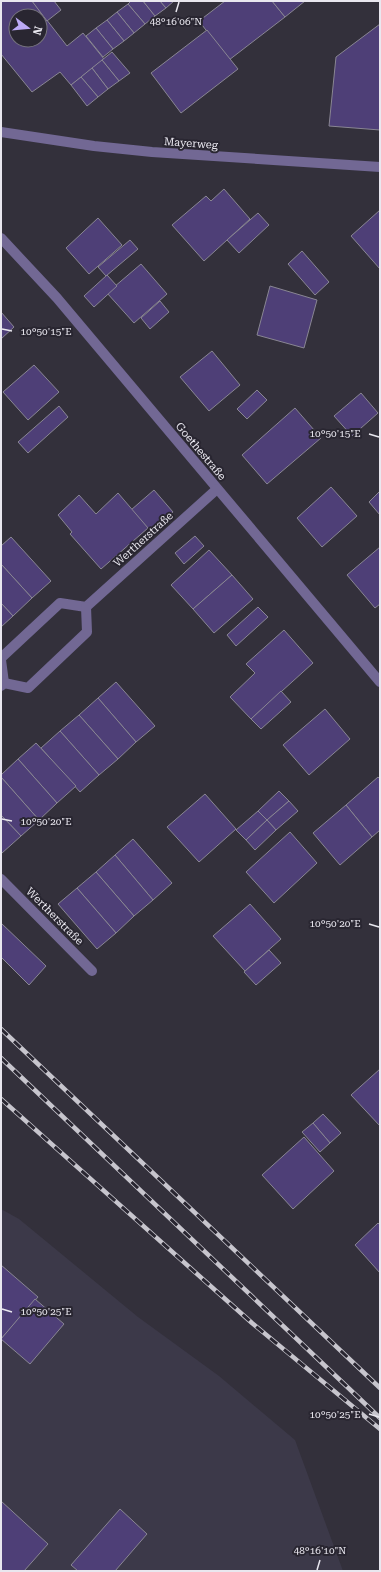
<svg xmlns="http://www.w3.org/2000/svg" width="381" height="1572" font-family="'Roboto Serif',serif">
  <rect width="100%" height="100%" fill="#33303b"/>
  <polygon fill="#3c3949" points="1,1209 19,1219 138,1317 219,1376 295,1440 343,1571 1,1571"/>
  <g fill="#4e3f77" stroke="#898693" fill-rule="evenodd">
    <path d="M1 1H32L67 46 83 33 104 59 71 85 60 72 32 92 1 54ZM16 16H40V40H16Z"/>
    <polygon points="32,1 54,1 61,10 47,21"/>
    <polygon points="131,1 143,1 155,16 145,24 128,4"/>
    <polygon points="143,1 160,1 166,8 155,16"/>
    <polygon points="160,1 174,1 166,8"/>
    <polygon points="225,1 272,1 285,17 229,60 199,21"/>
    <polygon points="272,1 305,1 285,17"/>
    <polygon points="128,4 145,24 134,33 117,12"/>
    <polygon points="117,12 134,33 124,41 107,20"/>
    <polygon points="107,20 124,41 113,49 96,28"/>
    <polygon points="380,24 380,130 329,126 336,57"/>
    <polygon points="96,28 113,49 103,57 86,36"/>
    <polygon points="207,30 238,69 181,113 151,73"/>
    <polygon points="112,52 130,73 119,81 102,60"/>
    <polygon points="102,60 119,81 108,89 92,68"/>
    <polygon points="92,68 108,89 98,97 81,77"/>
    <polygon points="81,77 98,97 87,106 71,85"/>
    <polygon points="224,189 250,219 204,261 172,225 206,196 211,201"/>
    <polygon points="380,210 380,269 351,236"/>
    <polygon points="258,213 269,225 239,253 227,240"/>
    <polygon points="98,218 122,245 89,274 66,248"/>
    <polygon points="130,240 138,249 106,276 98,267"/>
    <polygon points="302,251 329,282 315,295 288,264"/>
    <polygon points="141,264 167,294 134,323 107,293"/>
    <polygon points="107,275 117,286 94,307 84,296"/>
    <polygon points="270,286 317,300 304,348 257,335"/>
    <polygon points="160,301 169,312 150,329 141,318"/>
    <polygon points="1,312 14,327 1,339"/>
    <polygon points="212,351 240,385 209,411 180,377"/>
    <polygon points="34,365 59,392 28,420 3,392"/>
    <polygon points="257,390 267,400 247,419 237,409"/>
    <polygon points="361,393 378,413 352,436 334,416"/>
    <polygon points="59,406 68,417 28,453 18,442"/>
    <polygon points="295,408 321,438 267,484 242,455"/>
    <polygon points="331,487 357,516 322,547 297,518"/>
    <polygon points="154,490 173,512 151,532 131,510"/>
    <polygon points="380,491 380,515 369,502"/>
    <polygon points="118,493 148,528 101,569 70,534 72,532 58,515 79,495 96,514"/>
    <polygon points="195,536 204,546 184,564 175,553"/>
    <polygon points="11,537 51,581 32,598 1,564 1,546"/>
    <polygon points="380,547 380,604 375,608 347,575"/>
    <polygon points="209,550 232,575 193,609 171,585"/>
    <polygon points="1,564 32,598 13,616 1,603"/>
    <polygon points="232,575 253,599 214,633 193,609"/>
    <polygon points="1,603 13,616 1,627"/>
    <polygon points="258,607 268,617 236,646 227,635"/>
    <polygon points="284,630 313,663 251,719 230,697 255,673 246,664"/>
    <polygon points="116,682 155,726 136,742 98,698"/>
    <polygon points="281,691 291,702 261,729 251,719"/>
    <polygon points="98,698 136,742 118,759 79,715"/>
    <polygon points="325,709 350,739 309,775 283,745"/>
    <polygon points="79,715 118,759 99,775 60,731"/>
    <polygon points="60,731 99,775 80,792 41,748"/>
    <polygon points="36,743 76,786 57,803 18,759"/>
    <polygon points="18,759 57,803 39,820 1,777 1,775"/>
    <polygon points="1,777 39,820 21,836 1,815"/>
    <polygon points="378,777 380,779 380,830 372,837 346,805"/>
    <polygon points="279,791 289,801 267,820 258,811"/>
    <polygon points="205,794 236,829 199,862 167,827"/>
    <polygon points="289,801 298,811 276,830 267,820"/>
    <polygon points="346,805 372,837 340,865 313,833"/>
    <polygon points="258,811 267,820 246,840 236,830"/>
    <polygon points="1,815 21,836 2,853 1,852"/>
    <polygon points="267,820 276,830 255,850 246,840"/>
    <polygon points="290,832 317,863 274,903 246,872"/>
    <polygon points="133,839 172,883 153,900 115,855"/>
    <polygon points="115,855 153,900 134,916 96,872"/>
    <polygon points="96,872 134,916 116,933 77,888"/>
    <polygon points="77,888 116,933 97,949 58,904"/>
    <polygon points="250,904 281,939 245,971 213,936"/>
    <polygon points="1,923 46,966 29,985 1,957"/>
    <polygon points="269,950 281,963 256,985 244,972"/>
    <polygon points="380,1069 380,1126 351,1095"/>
    <polygon points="323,1114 341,1133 330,1143 313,1123"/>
    <polygon points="313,1123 330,1143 320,1152 302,1132"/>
    <polygon points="304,1137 334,1171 293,1209 262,1175"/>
    <polygon points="378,1223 380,1225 380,1273 355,1245"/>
    <polygon points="1,1265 38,1297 1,1339"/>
    <polygon points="35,1299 64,1324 30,1364 1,1339"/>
    <polygon points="1,1501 48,1544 24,1571 1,1571"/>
    <polygon points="120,1509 147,1534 115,1571 78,1571 71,1565"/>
  </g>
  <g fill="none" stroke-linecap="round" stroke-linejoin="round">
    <g stroke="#726894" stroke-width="10">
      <polyline points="1,132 94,146 152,152 380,167"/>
      <polyline points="1,238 57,298 380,682"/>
      <polyline points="1,658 60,603 86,607 217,489"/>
      <polyline points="1,660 4,683 1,686"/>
      <polyline points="4,683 28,688 87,632 86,607"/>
      <polyline points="1,879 92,971"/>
    </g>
    <defs>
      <g id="rail">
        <polyline points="1,1029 380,1388"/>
        <polyline points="1,1058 380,1418"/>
        <polyline points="1,1099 252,1323 380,1429"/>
      </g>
    </defs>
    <use href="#rail" stroke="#c7c5cd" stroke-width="4.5"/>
    <use href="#rail" stroke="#292631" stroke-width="3" stroke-dasharray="9" stroke-linecap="butt"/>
  </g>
  <path fill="none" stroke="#e9e7ef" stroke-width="1.5" d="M176 12 179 2M2 329 12 331M369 434 379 437M2 819 12 821M369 924 379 927M2 1309 12 1312M369 1414 379 1417M317 1570 320 1560"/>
  <g text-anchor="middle" stroke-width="4" stroke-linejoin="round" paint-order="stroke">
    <g font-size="11" fill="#e9e7ef" stroke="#292631">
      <text transform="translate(191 143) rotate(4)" y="4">Mayerweg</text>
      <text transform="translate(201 451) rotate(50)" y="4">Goethestraße</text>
      <text transform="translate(143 539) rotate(-42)" y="4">Wertherstraße</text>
      <text transform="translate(55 916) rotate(45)" y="4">Wertherstraße</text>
    </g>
  </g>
  <g font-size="10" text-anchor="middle" fill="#e9e7ef" stroke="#292631" stroke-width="4" stroke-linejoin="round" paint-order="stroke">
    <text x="176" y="25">48°16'06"N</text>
    <text x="46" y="335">10°50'15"E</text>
    <text x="335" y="437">10°50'15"E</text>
    <text x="46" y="825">10°50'20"E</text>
    <text x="335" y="927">10°50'20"E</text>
    <text x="46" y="1315">10°50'25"E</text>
    <text x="335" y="1418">10°50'25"E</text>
    <text x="320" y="1554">48°16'10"N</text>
  </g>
  <rect width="381" height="1572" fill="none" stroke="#e9e7ef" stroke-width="4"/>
  <g transform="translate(28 28) rotate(106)"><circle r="19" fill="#292631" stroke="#76737d"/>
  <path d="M0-3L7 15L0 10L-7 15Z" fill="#bcaaf6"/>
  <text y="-6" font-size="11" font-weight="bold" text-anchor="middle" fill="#e9e7ef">N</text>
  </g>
</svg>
